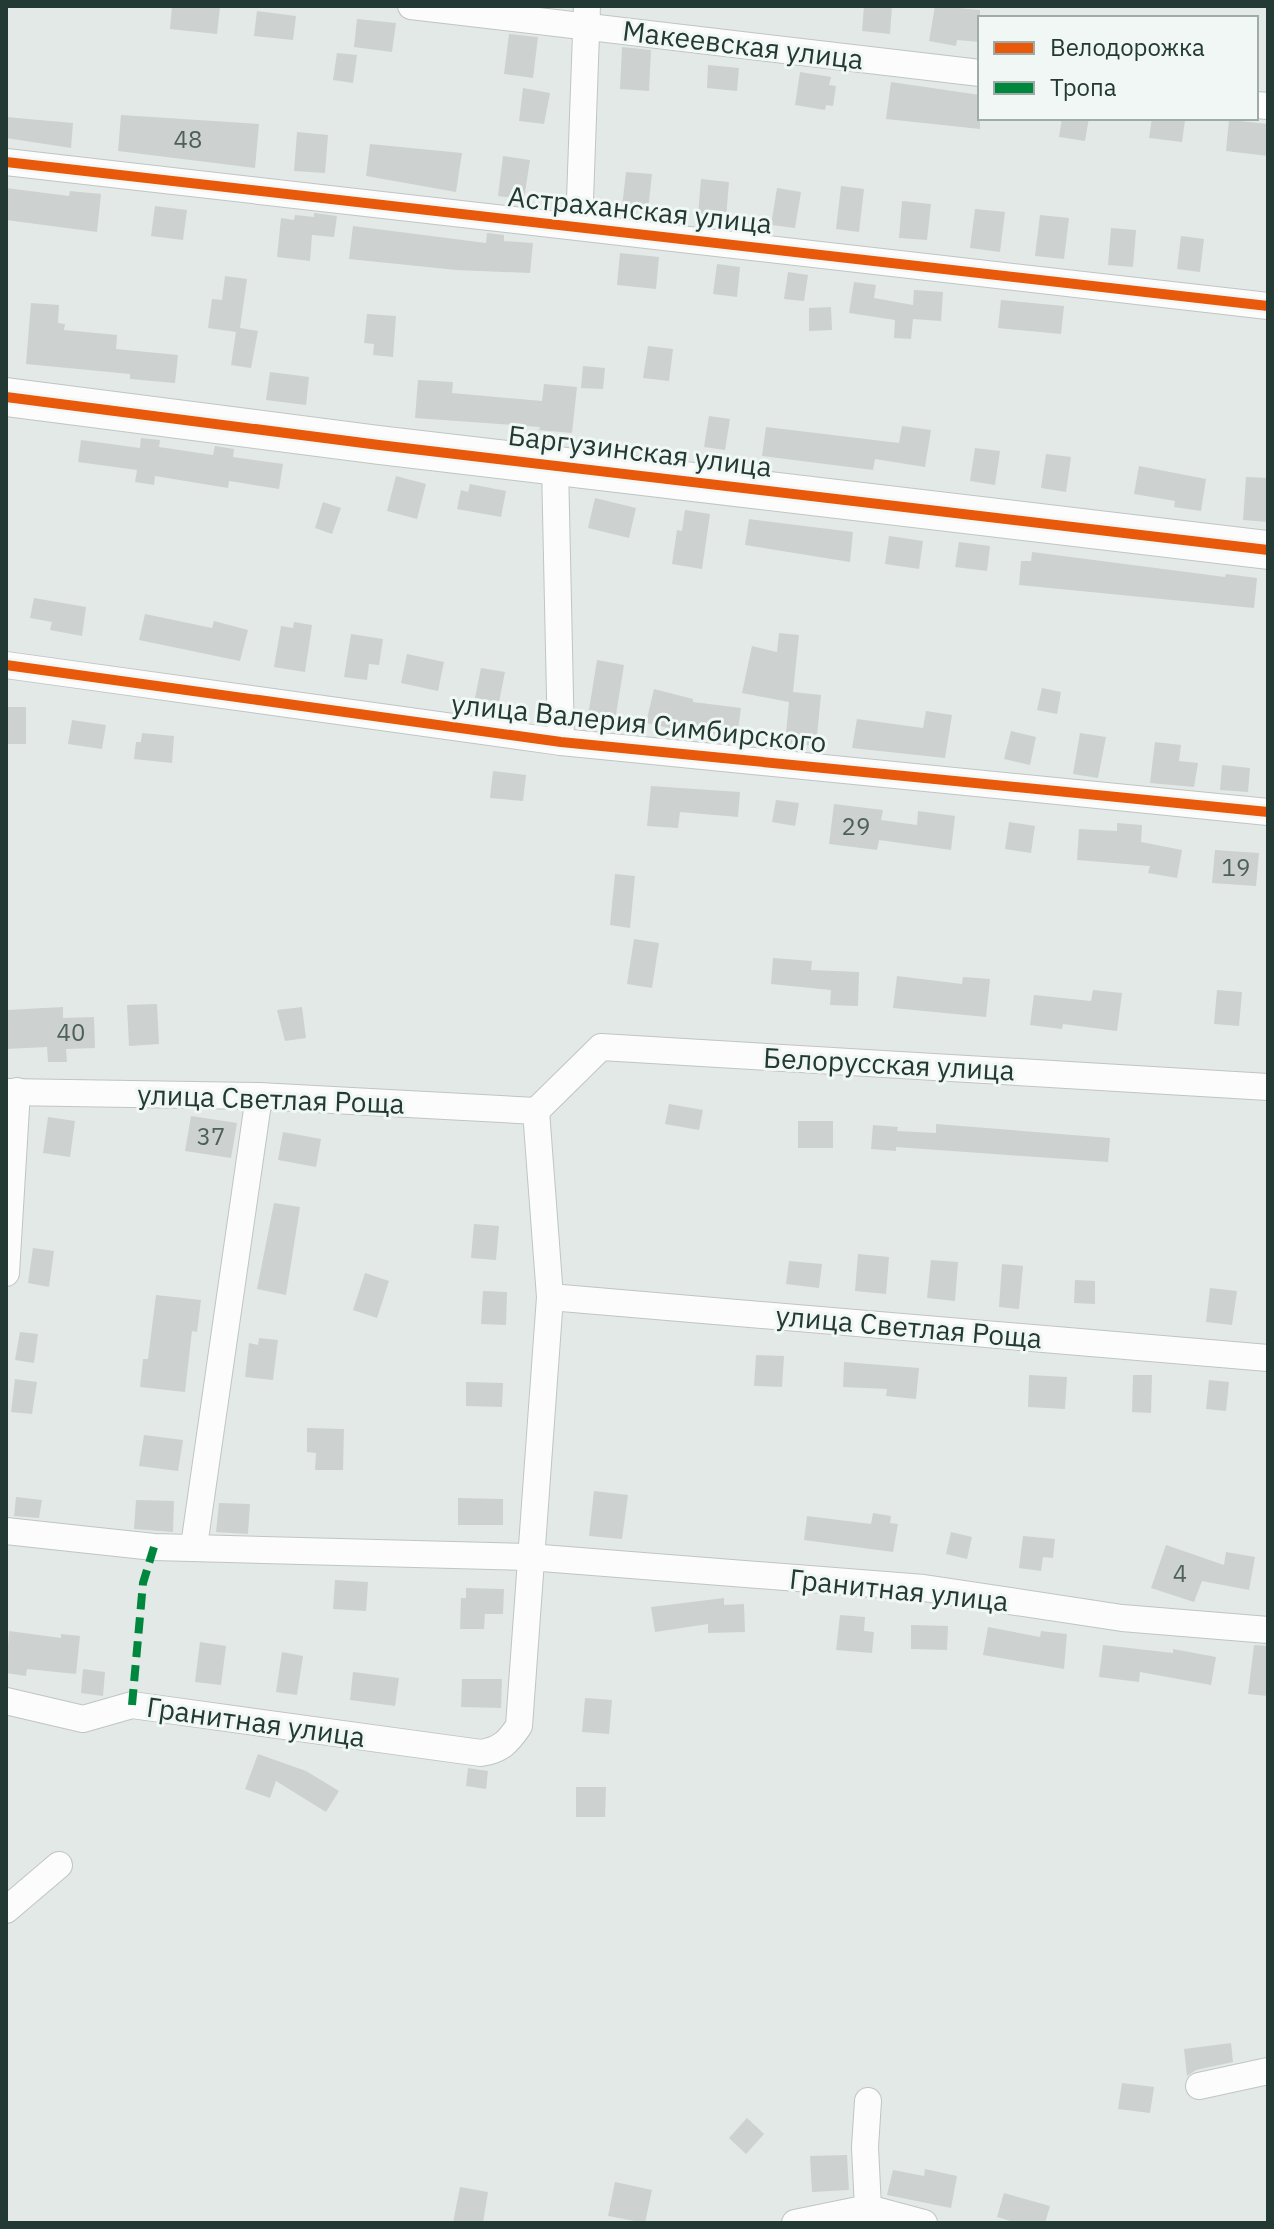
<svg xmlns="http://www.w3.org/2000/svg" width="1274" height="2229" font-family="'IBM Plex Sans',sans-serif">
  <rect width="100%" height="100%" fill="#e3e9e6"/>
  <g fill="#cdd2d0">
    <polygon points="172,6 220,7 217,34 170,29"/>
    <polygon points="864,6 892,6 890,34 862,31"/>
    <polygon points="935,6 980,10 980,42 957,40 956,46 929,41"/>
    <polygon points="257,11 296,16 293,40 254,36"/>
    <polygon points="357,19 396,23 392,52 354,47"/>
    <polygon points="509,34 538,37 533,78 504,74"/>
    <polygon points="622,47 651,50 649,91 620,89"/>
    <polygon points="337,53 357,55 353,83 333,80"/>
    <polygon points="708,65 739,68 737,91 707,88"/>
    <polygon points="800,72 831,77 829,85 836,86 833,106 826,105 825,110 795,105"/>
    <polygon points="891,82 980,95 980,129 886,119"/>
    <polygon points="523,88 550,93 544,124 519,121"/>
    <polygon points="121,115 259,124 255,168 118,151"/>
    <polygon points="6,117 73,123 71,148 6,138"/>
    <polygon points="1062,118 1089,118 1085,141 1059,137"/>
    <polygon points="1152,118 1185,120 1182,142 1149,138"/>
    <polygon points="1229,120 1268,124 1268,156 1226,151"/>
    <polygon points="297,132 328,135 325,173 294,171"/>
    <polygon points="370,144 462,153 456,192 366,176"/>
    <polygon points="503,156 530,160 524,199 498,196"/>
    <polygon points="626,172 652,174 648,210 622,207"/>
    <polygon points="701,179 729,182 726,218 698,215"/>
    <polygon points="841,186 864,189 859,232 836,229"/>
    <polygon points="6,188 69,196 70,191 101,194 97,232 6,220"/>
    <polygon points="777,188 801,192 795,228 771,225"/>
    <polygon points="902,201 931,204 927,240 899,238"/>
    <polygon points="155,206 187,210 183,240 151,236"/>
    <polygon points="975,209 1005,212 1000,252 970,248"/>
    <polygon points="314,213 337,216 334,237 312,235 310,261 277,257 281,218 294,220 295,215 314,217"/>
    <polygon points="1040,215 1069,218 1064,259 1035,256"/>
    <polygon points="353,226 486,243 487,233 504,235 504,241 533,243 530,273 456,270 349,259"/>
    <polygon points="1111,228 1136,230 1133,267 1108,265"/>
    <polygon points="1181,236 1204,239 1200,272 1177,269"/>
    <polygon points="620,253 659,257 656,289 617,285"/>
    <polygon points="717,264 740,267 737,297 713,294"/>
    <polygon points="788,272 808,275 804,301 784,299"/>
    <polygon points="225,276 247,279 240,328 258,331 251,368 231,365 236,332 208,328 212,299 222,300"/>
    <polygon points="854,282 876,285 874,298 913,305 914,290 943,292 941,321 913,319 911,339 894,338 895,320 849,313"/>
    <polygon points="1001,300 1064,306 1061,334 998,328"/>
    <polygon points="31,303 59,305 58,323 65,324 64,330 117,335 116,349 178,355 175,383 130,379 130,374 26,364"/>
    <polygon points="831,307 832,330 809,331 809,308"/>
    <polygon points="367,314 396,316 393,357 373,355 374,344 364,343"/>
    <polygon points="648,346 673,349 669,381 643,378"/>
    <polygon points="583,366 605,368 603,389 581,388"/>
    <polygon points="270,372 309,377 306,405 266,400"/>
    <polygon points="418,380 453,382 452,393 542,401 544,384 577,387 572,433 539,430 540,427 415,418"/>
    <polygon points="709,416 730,419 725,450 704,447"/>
    <polygon points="902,426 931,430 925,467 875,459 873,470 762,456 766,427 899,443"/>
    <polygon points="141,438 160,440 159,447 213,455 215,446 234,449 233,457 283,464 279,489 229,481 228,488 155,476 154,485 135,482 137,470 78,462 81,440 140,448"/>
    <polygon points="975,448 1000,451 995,485 970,481"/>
    <polygon points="1046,454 1071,457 1066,492 1041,488"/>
    <polygon points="1139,466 1206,479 1201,511 1174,507 1175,501 1134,494"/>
    <polygon points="396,476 426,484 417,519 387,511"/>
    <polygon points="1246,477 1268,478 1268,522 1243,520"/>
    <polygon points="470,484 506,491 501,517 457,509 461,490 468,492"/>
    <polygon points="595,498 636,508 629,538 588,528"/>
    <polygon points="323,502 341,508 332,534 315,528"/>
    <polygon points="685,510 710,514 702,569 672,564 677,530 682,531"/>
    <polygon points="749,519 853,532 850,562 745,545"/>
    <polygon points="889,536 923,541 919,569 885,564"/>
    <polygon points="959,542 990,546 987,571 955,567"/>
    <polygon points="1032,552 1225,577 1226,574 1257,578 1254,608 1019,585 1021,561 1031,561"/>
    <polygon points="34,598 86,607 82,636 50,630 52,622 30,618"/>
    <polygon points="145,614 212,628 214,621 248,630 240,661 139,640"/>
    <polygon points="294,622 312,625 305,672 274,667 281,626 293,628"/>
    <polygon points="779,633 799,635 793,692 821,695 816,746 785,743 789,702 742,693 752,646 777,652"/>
    <polygon points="351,634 383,639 379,665 369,664 367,680 344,677"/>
    <polygon points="407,654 444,662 438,691 401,683"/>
    <polygon points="597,660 624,665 615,721 588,716"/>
    <polygon points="481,668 505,672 499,702 475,698"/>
    <polygon points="1042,688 1061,692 1057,714 1037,710"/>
    <polygon points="654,689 693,699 693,702 741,708 737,736 686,732 646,723"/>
    <rect x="6" y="707" width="20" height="37"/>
    <polygon points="926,711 952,715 945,758 852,748 857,719 923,728"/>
    <polygon points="72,720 106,725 102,749 68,744"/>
    <polygon points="1011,731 1036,737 1030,765 1004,759"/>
    <polygon points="142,733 174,736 172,763 134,759 136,742 141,742"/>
    <polygon points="1080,733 1106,737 1098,778 1073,774"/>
    <polygon points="1155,742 1181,745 1179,761 1198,763 1194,787 1150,783"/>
    <polygon points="1222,765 1250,768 1248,792 1220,790"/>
    <polygon points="493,771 526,775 523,801 490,798"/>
    <polygon points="651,786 740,792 738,817 680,812 678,828 647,826"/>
    <polygon points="776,800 799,803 795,826 772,822"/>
    <polygon points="834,804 883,810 881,820 917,825 918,811 955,816 951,850 879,840 877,850 829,844"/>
    <polygon points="1009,822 1035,826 1031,853 1005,849"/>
    <polygon points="1117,823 1142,825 1141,842 1182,850 1177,878 1148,873 1150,866 1077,860 1079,829 1117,831"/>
    <polygon points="1215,850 1259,853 1256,886 1212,883"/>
    <polygon points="615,874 635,876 630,928 610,925"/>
    <polygon points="634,939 659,943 652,988 627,984"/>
    <polygon points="773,958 812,961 811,970 859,972 858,1006 830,1005 831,990 771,984"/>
    <polygon points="897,976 962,984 963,977 990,979 986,1017 893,1008"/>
    <polygon points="1093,990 1122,993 1117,1031 1063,1024 1062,1029 1030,1025 1034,995 1091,1001"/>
    <polygon points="1217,990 1242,992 1239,1026 1214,1024"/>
    <polygon points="157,1004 159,1044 129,1046 127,1005"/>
    <polygon points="63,1007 63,1018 94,1017 95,1048 66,1049 67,1062 48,1062 47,1047 6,1049 6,1010"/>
    <polygon points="302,1007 306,1038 285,1041 277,1010"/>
    <polygon points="669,1104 703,1110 699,1130 665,1124"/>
    <polygon points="191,1116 237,1123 231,1158 185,1151"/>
    <polygon points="48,1117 75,1121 70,1157 43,1153"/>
    <rect x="798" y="1121" width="35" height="27"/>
    <polygon points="936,1124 1110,1138 1108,1162 896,1147 896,1151 871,1149 873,1125 898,1127 897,1131 936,1133"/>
    <polygon points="283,1132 321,1139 316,1167 278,1160"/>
    <polygon points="274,1203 300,1207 286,1295 257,1289"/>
    <polygon points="474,1224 499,1226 496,1260 471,1258"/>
    <polygon points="33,1248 54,1251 49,1287 28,1283"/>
    <polygon points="858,1254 889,1257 886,1294 855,1291"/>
    <polygon points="931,1260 958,1262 955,1301 927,1298"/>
    <polygon points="789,1261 822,1264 819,1288 786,1284"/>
    <polygon points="1002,1264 1023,1266 1019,1309 999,1307"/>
    <polygon points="365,1273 389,1281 377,1318 353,1310"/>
    <polygon points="1075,1280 1095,1281 1095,1304 1074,1303"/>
    <polygon points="1210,1288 1237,1291 1232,1325 1206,1322"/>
    <polygon points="483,1291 507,1292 506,1325 481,1324"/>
    <polygon points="156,1295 201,1300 197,1332 192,1331 185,1392 140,1387 143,1359 148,1359"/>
    <polygon points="20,1332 38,1334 34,1363 15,1360"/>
    <polygon points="259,1338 278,1340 273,1380 245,1377 249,1343 258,1345"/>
    <polygon points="756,1355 784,1356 782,1387 754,1386"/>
    <polygon points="844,1362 919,1368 916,1399 886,1396 887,1389 843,1387"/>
    <polygon points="1029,1375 1067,1377 1065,1409 1028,1407"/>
    <polygon points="1133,1375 1152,1375 1151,1413 1132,1412"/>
    <polygon points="15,1379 37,1382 32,1414 11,1412"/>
    <polygon points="1209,1380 1229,1382 1226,1411 1206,1409"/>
    <polygon points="466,1382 503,1383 502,1407 466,1406"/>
    <polygon points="307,1428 344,1429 343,1470 315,1470 316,1453 307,1452"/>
    <polygon points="144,1435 183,1440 178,1471 139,1466"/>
    <polygon points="594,1491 628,1495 622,1539 589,1536"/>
    <polygon points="16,1497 42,1500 39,1518 14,1516"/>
    <polygon points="458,1498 503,1499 503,1525 458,1525"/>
    <polygon points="136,1500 174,1501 173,1532 134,1529"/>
    <polygon points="219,1503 250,1504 248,1534 216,1532"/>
    <polygon points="873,1513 891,1516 890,1523 898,1524 893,1552 804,1540 807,1516 871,1524"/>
    <polygon points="951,1532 972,1537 967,1559 946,1554"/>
    <polygon points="1023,1536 1055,1539 1053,1558 1043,1557 1041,1571 1019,1568"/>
    <polygon points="1166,1545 1224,1565 1226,1552 1255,1557 1249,1590 1202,1581 1194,1602 1151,1588"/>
    <polygon points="335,1580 368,1582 366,1611 333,1609"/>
    <polygon points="466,1588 504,1589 503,1614 485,1614 484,1629 460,1629 461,1598 466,1598"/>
    <polygon points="724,1598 724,1605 744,1604 745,1632 708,1633 708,1624 655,1632 651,1607"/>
    <polygon points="840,1615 865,1617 864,1631 874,1632 872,1653 836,1650"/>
    <polygon points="911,1625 948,1626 947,1650 911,1649"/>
    <polygon points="988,1627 1040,1637 1041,1631 1067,1634 1064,1669 983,1655"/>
    <polygon points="9,1631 61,1638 61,1634 80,1636 76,1674 27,1669 26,1676 6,1673"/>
    <polygon points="200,1642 226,1646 221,1685 195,1682"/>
    <polygon points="1103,1645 1173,1653 1173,1649 1216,1657 1211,1685 1140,1672 1139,1682 1099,1677"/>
    <polygon points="1254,1645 1268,1646 1268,1696 1248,1694"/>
    <polygon points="282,1652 303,1656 297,1695 276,1692"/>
    <polygon points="83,1669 105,1672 103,1696 81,1693"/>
    <polygon points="353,1672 399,1678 395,1706 350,1700"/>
    <polygon points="462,1679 502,1679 501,1708 461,1707"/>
    <polygon points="585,1698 612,1700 609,1734 582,1732"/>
    <polygon points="258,1754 306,1771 339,1791 326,1812 276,1781 270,1798 245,1789"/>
    <polygon points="468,1768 488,1771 486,1789 466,1786"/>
    <polygon points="576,1787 606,1787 605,1817 576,1817"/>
    <polygon points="1231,2043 1233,2062 1196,2070 1187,2076 1184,2049"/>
    <polygon points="1122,2083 1154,2087 1150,2113 1118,2109"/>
    <polygon points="747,2118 764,2134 746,2154 729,2138"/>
    <polygon points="847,2155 849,2190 812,2192 810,2156"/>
    <polygon points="925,2169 957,2176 951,2208 887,2195 893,2170 924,2176"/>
    <polygon points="615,2182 652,2190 645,2223 608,2216"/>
    <polygon points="460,2187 488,2192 483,2223 453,2223"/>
    <polygon points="1004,2193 1050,2206 1045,2223 1017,2223 997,2217"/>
  </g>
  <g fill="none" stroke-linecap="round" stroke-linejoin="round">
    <defs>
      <g id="street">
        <polyline points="411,6 980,73"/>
        <polyline points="1256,105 1268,106"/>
        <polyline points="6,162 1268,306"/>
        <polyline points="579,227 587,6"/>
        <polyline points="555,465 561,742"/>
        <polyline points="6,665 561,742 1268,812"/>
        <polyline points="6,1092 259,1096 536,1111"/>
        <polyline points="536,1111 601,1047 1268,1087"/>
        <polyline points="6,1273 17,1091"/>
        <polyline points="550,1297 1268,1358"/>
        <polyline points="6,1531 154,1547 529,1557 924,1588 1122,1618 1268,1630"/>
        <polyline points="194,1546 259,1096"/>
        <path d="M6 1701 83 1719 132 1705 481 1753C501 1750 508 1742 519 1726L550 1297 536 1111"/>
        <polyline points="6,1910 59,1865"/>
        <polyline points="1199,2086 1268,2071"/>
        <polyline points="868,2101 865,2147 868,2208"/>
        <polyline points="795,2223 868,2208 924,2223"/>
      </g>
      <polyline id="secondary" points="6,397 379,445 1268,550"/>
    </defs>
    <use href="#street" stroke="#c0c5c3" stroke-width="28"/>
    <use href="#secondary" stroke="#bfc6c3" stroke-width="40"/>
    <use href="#street" stroke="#fbfcfb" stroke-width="26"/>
    <use href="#secondary" stroke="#fbfcfb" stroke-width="38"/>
    <polyline stroke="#00873e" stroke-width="8" stroke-dasharray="16 8" stroke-linecap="butt" points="132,1705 143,1583 154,1547"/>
    <defs>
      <g id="cycleway">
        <polyline points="6,162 1268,306"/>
        <polyline points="6,397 379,445 1268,550"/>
        <polyline points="6,665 561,742 1268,812"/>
      </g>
    </defs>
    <use href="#cycleway" stroke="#f1f7f4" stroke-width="15"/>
    <use href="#cycleway" stroke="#e8590c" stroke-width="10"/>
  </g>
  <g text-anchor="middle" stroke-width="6" stroke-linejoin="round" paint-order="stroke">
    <g font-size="24" fill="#4d605a">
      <text x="188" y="148">48</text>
      <text x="856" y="835">29</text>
      <text x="1236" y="876">19</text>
      <text x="71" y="1041">40</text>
      <text x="211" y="1145">37</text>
      <text x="1180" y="1582">4</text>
    </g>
    <g font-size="28" fill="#223a33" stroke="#f1f7f4">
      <text transform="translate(743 45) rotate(7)" y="10">Макеевская улица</text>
      <text transform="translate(640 210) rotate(6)" y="10">Астраханская улица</text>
      <text transform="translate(640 451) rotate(7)" y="10">Баргузинская улица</text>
      <text transform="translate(639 723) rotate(6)" y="10">улица Валерия Симбирского</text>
      <text transform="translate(889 1064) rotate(3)" y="10">Белорусская улица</text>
      <text transform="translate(271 1099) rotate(2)" y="10">улица Светлая Роща</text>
      <text transform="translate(909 1327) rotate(5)" y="10">улица Светлая Роща</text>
      <text transform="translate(899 1590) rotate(6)" y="10">Гранитная улица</text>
      <text transform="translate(256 1722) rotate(8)" y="10">Гранитная улица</text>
    </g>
  </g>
  <rect width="1274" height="2229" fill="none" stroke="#223a33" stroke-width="16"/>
  <rect x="978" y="16" width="280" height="104" fill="#f1f7f4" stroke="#9eaba7" stroke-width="2"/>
  <rect x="994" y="42" width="40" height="12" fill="#e8590c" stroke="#9eaba7" stroke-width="2"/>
  <text x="1050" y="56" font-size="24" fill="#223a33">Велодорожка</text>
  <rect x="994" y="82" width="40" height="12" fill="#00873e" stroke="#9eaba7" stroke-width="2"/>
  <text x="1050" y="96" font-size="24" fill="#223a33">Тропа</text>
</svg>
